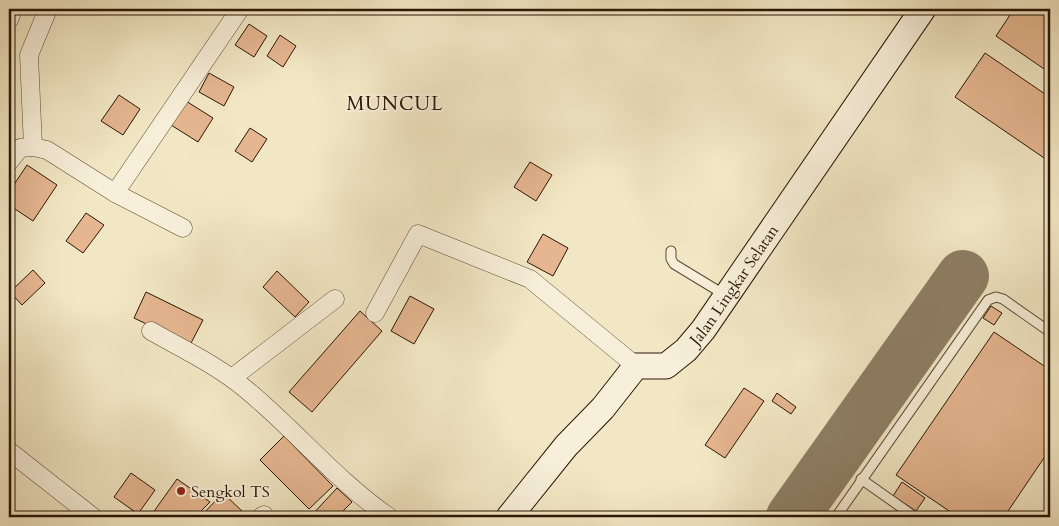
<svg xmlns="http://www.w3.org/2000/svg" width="1059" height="526" font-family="Cardo,serif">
  <rect width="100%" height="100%" fill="#f2e7c4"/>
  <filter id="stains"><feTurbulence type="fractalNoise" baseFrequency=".004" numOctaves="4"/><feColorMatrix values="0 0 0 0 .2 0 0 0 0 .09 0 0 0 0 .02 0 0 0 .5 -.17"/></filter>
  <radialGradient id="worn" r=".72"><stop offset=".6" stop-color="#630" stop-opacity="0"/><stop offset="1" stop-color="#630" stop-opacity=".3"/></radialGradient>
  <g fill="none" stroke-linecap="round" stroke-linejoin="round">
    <polyline stroke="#8e7e64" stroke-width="52" points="792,517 963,276"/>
  </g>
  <g fill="#e5b690" stroke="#2b1605">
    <polygon points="258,9 272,9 267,15"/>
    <polygon points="1014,9 1050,9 1050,73 996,36"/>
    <polygon points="249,24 267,36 254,57 235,45"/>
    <polygon points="280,35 296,46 283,67 267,56"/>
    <polygon points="985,53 1045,94 1050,88 1050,162 955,97"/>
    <polygon points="209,73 234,87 224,106 199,92"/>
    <polygon points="119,95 140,109 123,135 101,121"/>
    <polygon points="186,101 213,118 198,142 171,125"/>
    <polygon points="250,128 267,139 252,162 235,151"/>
    <polygon points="530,162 552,175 536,201 514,187"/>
    <polygon points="27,165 57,185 33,221 9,205 9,192"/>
    <polygon points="86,213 104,225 83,253 66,241"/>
    <polygon points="543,234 568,248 553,276 527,262"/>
    <polygon points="33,270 45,283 22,305 10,292"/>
    <polygon points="277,271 309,302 295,317 263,287"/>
    <polygon points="146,292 203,320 190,345 134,318"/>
    <polygon points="410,296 434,309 414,344 391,331"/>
    <polygon points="991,306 1002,313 994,325 983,318"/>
    <polygon points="360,311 382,331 312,412 289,392"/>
    <polygon points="994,332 1050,370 1050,449 1004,517 958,517 896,475"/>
    <polygon points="744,388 764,401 725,458 705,445"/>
    <polygon points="777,393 796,407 791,414 772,401"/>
    <polygon points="284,436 333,486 309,509 260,460"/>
    <polygon points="131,473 155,490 138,514 114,497"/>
    <polygon points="177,479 210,502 195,517 150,517"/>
    <polygon points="902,482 925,498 916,511 893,496"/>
    <polygon points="337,488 352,502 337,517 310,517"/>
    <polygon points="223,493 243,512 239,517 200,517"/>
  </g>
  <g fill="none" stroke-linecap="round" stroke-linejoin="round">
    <defs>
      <g id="service">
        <polyline points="671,251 671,259 674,264 725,295"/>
        <polyline points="861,479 915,517"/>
        <polyline points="836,517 988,300 996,297 1003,299 1050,332"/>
      </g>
      <g id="minor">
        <polyline points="9,20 13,9"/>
        <polyline points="33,147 29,55 48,9"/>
        <polyline points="9,162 20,148 33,147 47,150 115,193 183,228"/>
        <polyline points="115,193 240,9"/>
        <polyline points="375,313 418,234 530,279 636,366"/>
        <path d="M151 331C184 350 219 366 248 391 297 432 337 481 389 517"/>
        <polyline points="232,378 335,299"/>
        <polyline points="9,451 93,517"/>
        <polyline points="261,517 264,515"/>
      </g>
      <g id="secondary">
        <path id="s1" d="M509 517 566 446 603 408 636 366H666L686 350 703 330 923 9"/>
      </g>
    </defs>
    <use href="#service" stroke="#5d4a35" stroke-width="11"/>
    <use href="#minor" stroke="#5d4a35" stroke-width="19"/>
    <use href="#secondary" stroke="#2b1605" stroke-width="27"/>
    <use href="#service" stroke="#f7efd9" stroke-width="9"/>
    <use href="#minor" stroke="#f7efd9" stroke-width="18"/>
    <use href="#secondary" stroke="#f7efd9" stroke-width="25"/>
  </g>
  <circle fill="#8f2418" stroke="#f7efd9" stroke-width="2" cx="181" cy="491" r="5"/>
  <g text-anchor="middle" stroke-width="4" stroke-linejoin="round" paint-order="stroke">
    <g font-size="16" fill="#2b1605" stroke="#f7efd9">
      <text dy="6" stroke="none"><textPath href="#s1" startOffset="334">Jalan Lingkar Selatan</textPath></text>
    </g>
    <g font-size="16" fill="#2b1605" stroke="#f7efd9" text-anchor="start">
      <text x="191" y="497">Sengkol TS</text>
    </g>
    <g font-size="19" letter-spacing="1" fill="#2b1605" stroke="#f7efd9">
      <text x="395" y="110">MUNCUL</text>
    </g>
  </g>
  <rect width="1059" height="526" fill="none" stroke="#f2e7c4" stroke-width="30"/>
  <rect x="10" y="10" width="1039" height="506" fill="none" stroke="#2b1605" stroke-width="2.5"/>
  <rect x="15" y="15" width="1029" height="496" fill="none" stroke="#2b1605"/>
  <rect width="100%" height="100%" filter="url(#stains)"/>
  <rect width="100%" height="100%" fill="url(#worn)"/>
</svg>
